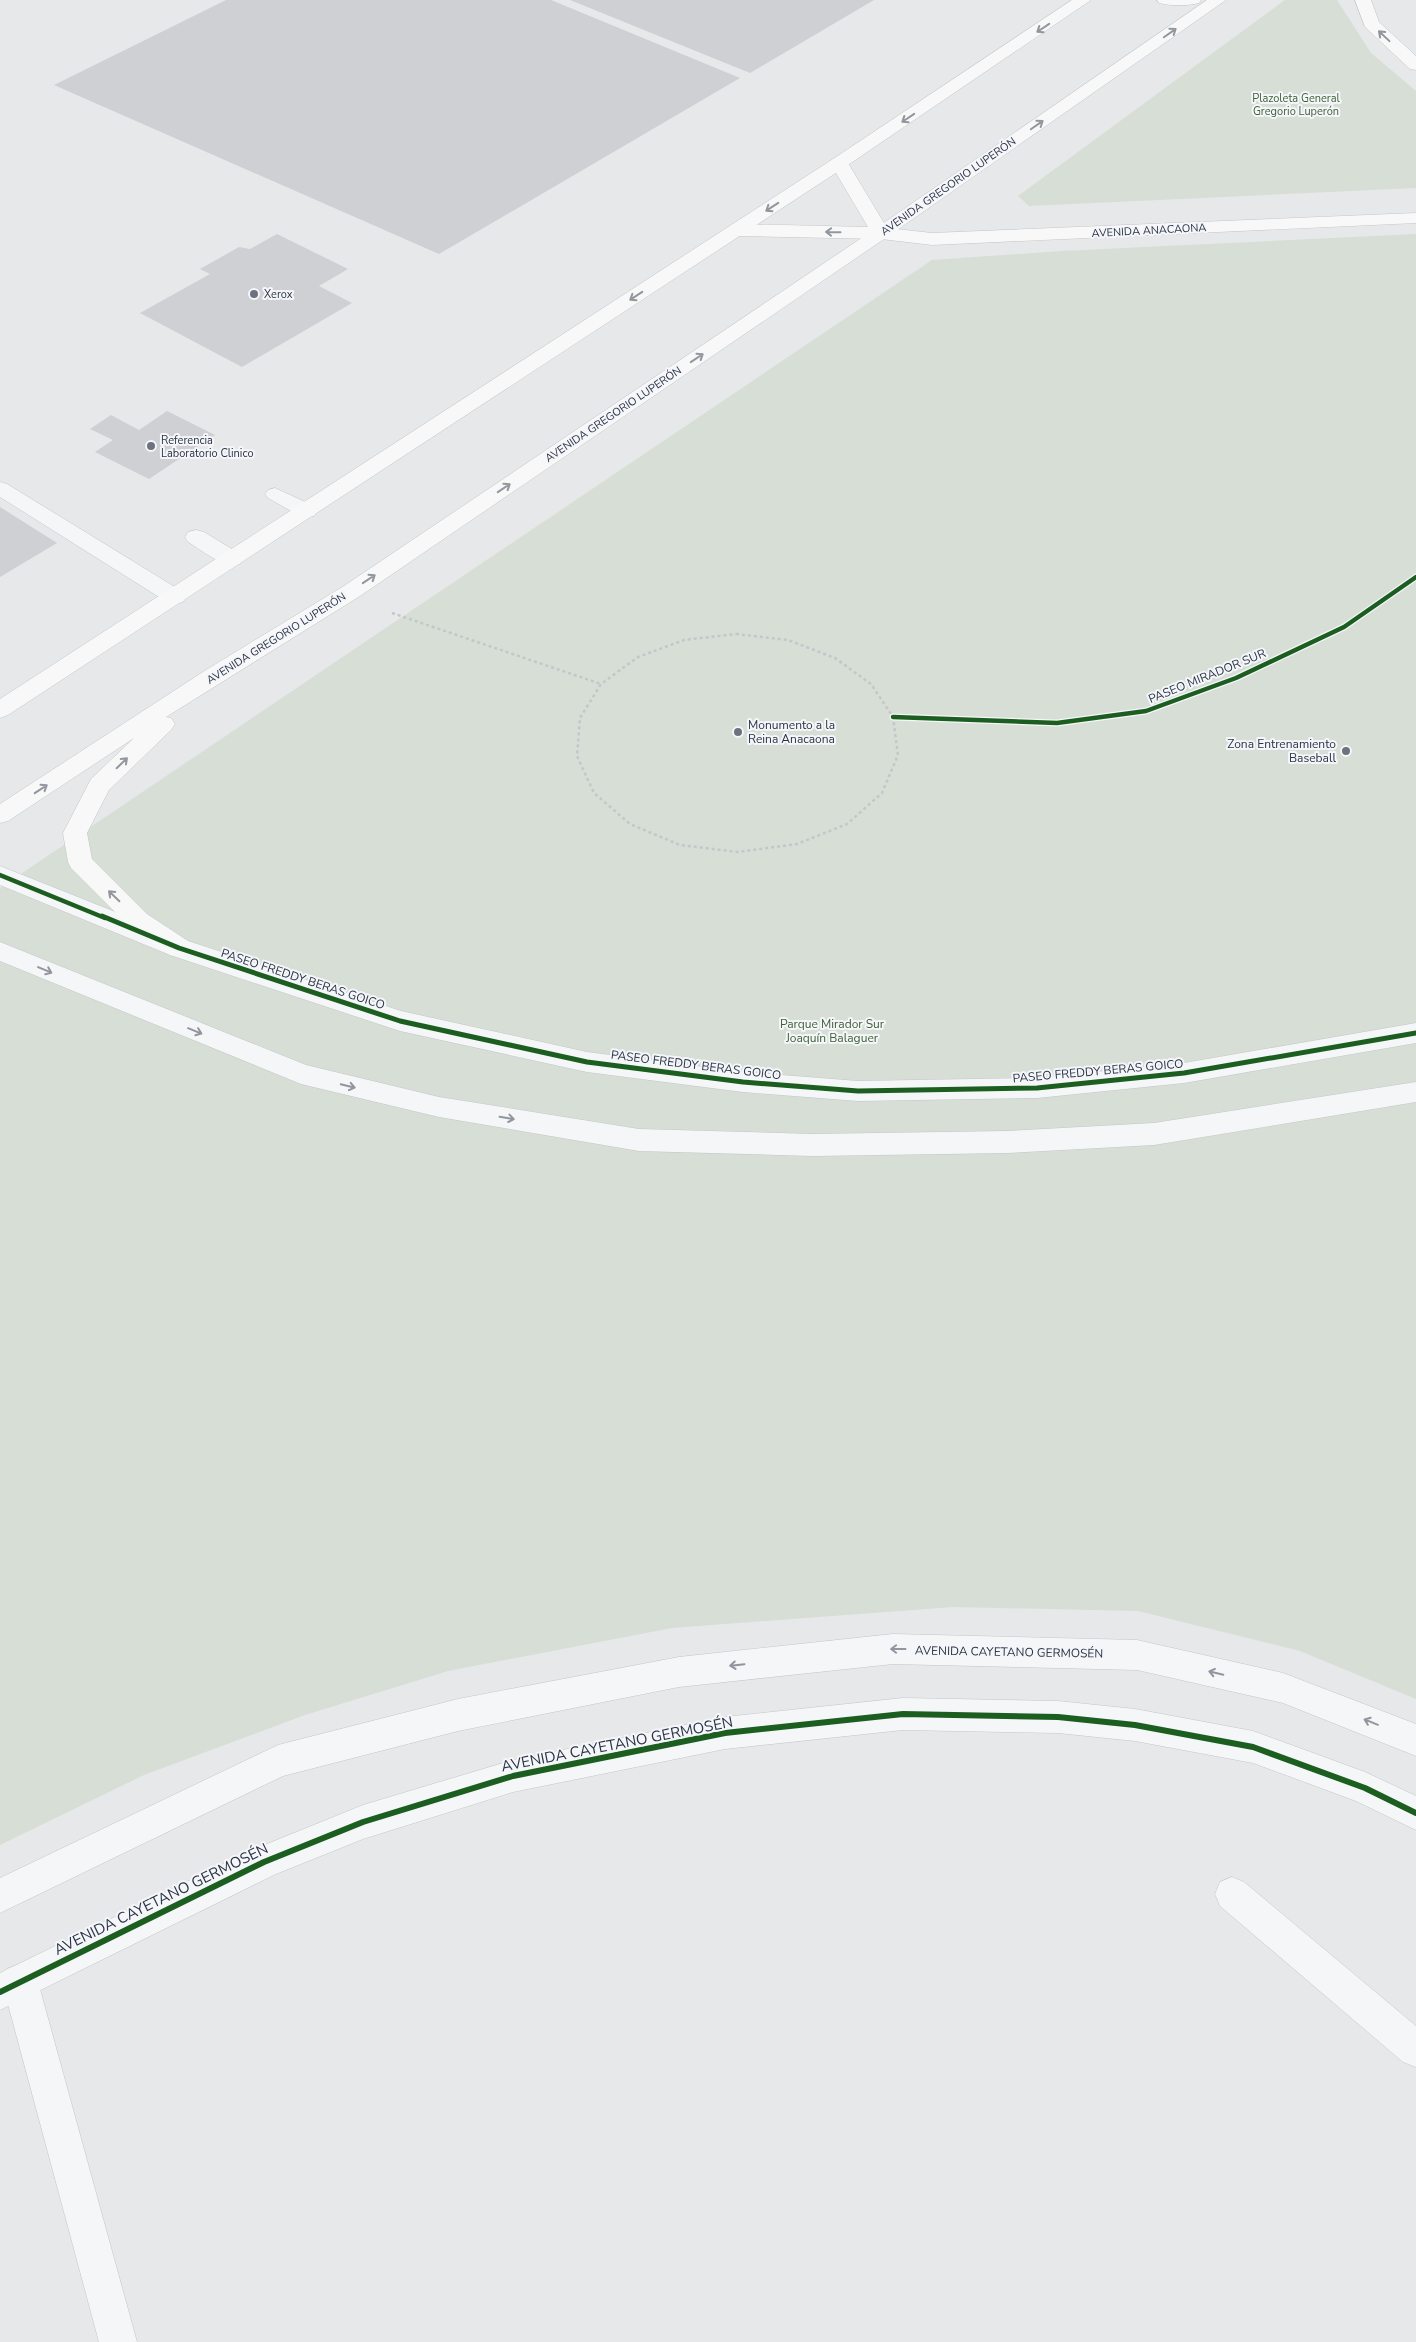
<svg xmlns="http://www.w3.org/2000/svg" width="1416" height="2342" font-family="'Nunito Sans',sans-serif">
  <rect width="100%" height="100%" fill="#e6e8ea"/>
  <g fill="#d6ded6">
    <polygon points="1285,0 1337,0 1371,53 1416,91 1416,188 1029,206 1018,196"/>
    <polygon points="1416,234 1416,1699 1300,1651 1138,1611 953,1607 672,1628 448,1671 305,1715 144,1775 0,1845 0,888 932,260 1061,251"/>
  </g>
  <g fill="#ced0d3">
    <polygon points="226,0 551,0 740,78 439,254 54,85"/>
    <polygon points="570,0 874,0 750,73"/>
    <polygon points="277,234 348,269 319,286 352,303 242,367 140,313 210,274 200,269 239,247 250,249"/>
    <polygon points="167,411 215,435 149,479 95,452 113,440 90,429 111,415 139,430"/>
    <polygon points="0,507 57,543 0,577"/>
  </g>
  <g fill="none" stroke-linecap="round" stroke-linejoin="round">
    <defs>
      <g id="service">
        <polygon points="0,482 7,484 183,592 186,597 183,602 175,604 167,602 0,497"/>
        <polygon points="275,488 314,506 318,511 314,516 307,517 300,516 268,498 265,494 268,490"/>
        <path d="M196 530 204 532 240 554 243 559 240 564C222 568 203 551 188 542L185 537 188 532Z"/>
      </g>
      <g id="minor">
        <polygon points="1232,1877 1244,1882 1416,2026 1416,2067 1403,2062 1220,1906 1215,1894 1220,1882"/>
        <polygon points="20,1964 33,1969 38,1982 137,2342 99,2342 2,1982 7,1969"/>
      </g>
      <g id="tertiary">
        <polygon points="0,866 188,941 401,1011 587,1052 743,1072 858,1081 1037,1078 1184,1063 1416,1023 1416,1043 1184,1083 1037,1098 858,1101 743,1092 587,1072 400,1031 170,955 0,885"/>
        <polygon points="0,942 306,1065 439,1097 639,1129 813,1134 1007,1131 1154,1123 1416,1082 1416,1102 1154,1145 1007,1153 813,1156 639,1151 439,1117 301,1084 0,961"/>
        <polygon points="893,1634 1137,1640 1283,1673 1416,1724 1416,1756 1283,1703 1137,1670 893,1664 679,1687 458,1731 283,1776 0,1913 0,1878 278,1745 458,1699 679,1657"/>
        <polygon points="903,1698 1058,1701 1135,1709 1253,1731 1365,1772 1416,1796 1416,1830 1356,1801 1253,1763 1135,1741 1058,1733 903,1730 725,1749 513,1792 363,1839 276,1874 0,2010 0,1973 252,1850 363,1805 513,1760 725,1717"/>
      </g>
      <polygon id="secondary" points="839,158 845,159 848,163 887,228 932,233 1416,213 1416,223 932,245 881,239 736,236 730,234 727,230 730,226 736,224 868,227 830,163 833,159"/>
      <g id="primary">
        <polygon points="1072,0 1091,0 845,167 8,715 0,718 0,699 833,159"/>
        <path d="M1157 0H1201L1199 3C1187 6 1171 6 1159 3Z"/>
        <polygon points="1207,0 1226,0 887,237 360,596 166,717 171,718 175,724 171,730 109,790 87,833 92,859 147,914 188,941 192,948 188,955 179,957 170,955 129,926 71,868 68,862 63,833 91,779 134,738 8,821 0,823 0,804 206,670 344,586 875,229"/>
        <polygon points="1355,0 1371,0 1379,22 1416,56 1416,70 1410,69 1365,27"/>
      </g>
    </defs>
    <use href="#service" stroke="#c4c6c8" stroke-width="1"/>
    <use href="#minor" stroke="#c4c6c8" stroke-width="1"/>
    <use href="#tertiary" stroke="#c4c6c8" stroke-width="1"/>
    <use href="#secondary" stroke="#c4c6c8" stroke-width="1"/>
    <use href="#primary" stroke="#c2c5c8" stroke-width="1"/>
    <g stroke="#c5c6ca" stroke-width="2.5" stroke-dasharray="3 3" stroke-linecap="butt">
      <polyline points="392,613 601,684"/>
      <polygon points="736,634 788,640 835,658 871,684 893,717 898,755 882,793 847,824 797,844 738,852 680,845 630,824 594,793 577,756 580,718 601,684 638,657 684,640"/>
      <polyline points="893,717 1057,723 1146,711 1236,678 1344,627 1416,577"/>
    </g>
    <use href="#service" fill="#f5f6f7" fill-rule="evenodd"/>
    <use href="#minor" fill="#f5f6f7" fill-rule="evenodd"/>
    <use href="#tertiary" fill="#f5f6f7" fill-rule="evenodd"/>
    <use href="#secondary" fill="#f8f8f8" fill-rule="evenodd"/>
    <use href="#primary" fill="#f8f8f8" fill-rule="evenodd"/>
    <defs>
      <g id="cycleway-far2">
        <polyline points="893,717 1057,723 1146,711 1236,678 1344,627 1416,577"/>
        <polyline points="0,875 105,918"/>
      </g>
      <polyline id="cycleway-far1" points="102,916 179,948 400,1021 587,1062 743,1082 858,1091 1037,1088 1184,1073 1416,1033"/>
      <polyline id="cycleway" points="0,1992 264,1862 363,1822 513,1776 725,1733 903,1714 1058,1717 1135,1725 1253,1747 1365,1788 1416,1813"/>
    </defs>
    <use href="#cycleway-far2" stroke="#f4f6f9" stroke-width="7"/>
    <use href="#cycleway-far1" stroke="#f4f6f9" stroke-width="8"/>
    <use href="#cycleway" stroke="#f4f6f9" stroke-width="9"/>
    <use href="#cycleway-far2" stroke="#1b5e20" stroke-width="4.5"/>
    <use href="#cycleway-far1" stroke="#1b5e20" stroke-width="5"/>
    <use href="#cycleway" stroke="#1b5e20" stroke-width="6"/>
  </g>
  <defs><path id="oneway-shaft" d="M-6 0H5M1.5-3L5.5 0L1.5 3" fill="none" stroke-width="1.6" stroke-linecap="round" stroke-linejoin="round" transform="scale(1.25)"/></defs>
  <g stroke="#92969e">
    <use href="#oneway-shaft" transform="translate(1043 28) rotate(146)"/>
    <use href="#oneway-shaft" transform="translate(1170 33) rotate(-35)"/>
    <use href="#oneway-shaft" transform="translate(1384 36) rotate(-137)"/>
    <use href="#oneway-shaft" transform="translate(908 118) rotate(146)"/>
    <use href="#oneway-shaft" transform="translate(1037 125) rotate(-35)"/>
    <use href="#oneway-shaft" transform="translate(772 207) rotate(147)"/>
    <use href="#oneway-shaft" transform="translate(833 232) rotate(-179)"/>
    <use href="#oneway-shaft" transform="translate(636 296) rotate(147)"/>
    <use href="#oneway-shaft" transform="translate(697 358) rotate(-34)"/>
    <use href="#oneway-shaft" transform="translate(504 488) rotate(-34)"/>
    <use href="#oneway-shaft" transform="translate(369 579) rotate(-34)"/>
    <use href="#oneway-shaft" transform="translate(122 763) rotate(-44)"/>
    <use href="#oneway-shaft" transform="translate(41 789) rotate(-33)"/>
    <use href="#oneway-shaft" transform="translate(114 896) rotate(-136)"/>
  </g>
  <g stroke="#90959e">
    <use href="#oneway-shaft" transform="translate(45 970) rotate(23)"/>
    <use href="#oneway-shaft" transform="translate(195 1031) rotate(22)"/>
    <use href="#oneway-shaft" transform="translate(348 1086) rotate(14)"/>
    <use href="#oneway-shaft" transform="translate(507 1118) rotate(9)"/>
    <use href="#oneway-shaft" transform="translate(898 1649) rotate(180)"/>
    <use href="#oneway-shaft" transform="translate(737 1665) rotate(174)"/>
    <use href="#oneway-shaft" transform="translate(1216 1673) rotate(-167)"/>
    <use href="#oneway-shaft" transform="translate(1371 1722) rotate(-158)"/>
  </g>
  <g fill="#6c737f" stroke="#f4f6f9" stroke-width="2">
    <circle cx="254" cy="294" r="5"/>
    <circle cx="151" cy="446" r="5"/>
    <circle cx="738" cy="732" r="5"/>
    <circle cx="1346" cy="751" r="5"/>
  </g>
  <g text-anchor="middle" stroke-width="4" stroke-linejoin="round" paint-order="stroke">
    <g font-size="11" fill="#3f6138" stroke="#f4f6f9">
      <text x="1296" y="102">Plazoleta General<tspan x="1296" dy="13">Gregorio Luperón</tspan></text>
    </g>
    <g font-size="11" fill="#2b3445" stroke="#f4f6f9">
      <text transform="translate(948 186) rotate(-35)" y="4">AVENIDA GREGORIO LUPERÓN</text>
      <text transform="translate(1149 230) rotate(-3)" y="4">AVENIDA ANACAONA</text>
      <text transform="translate(613 414) rotate(-34)" y="4">AVENIDA GREGORIO LUPERÓN</text>
      <text transform="translate(276 638) rotate(-32)" y="4">AVENIDA GREGORIO LUPERÓN</text>
    </g>
    <g font-size="11" fill="#2b3445" stroke="#f4f6f9" text-anchor="start">
      <text x="264" y="298">Xerox</text>
      <text x="161" y="444">Referencia<tspan x="161" dy="13">Laboratorio Clinico</tspan></text>
    </g>
    <g font-size="12" fill="#2b3445" stroke="#f4f6f9">
      <text transform="translate(1207 676) rotate(-22)" y="4">PASEO MIRADOR SUR</text>
      <text transform="translate(303 979) rotate(18)" y="4">PASEO FREDDY BERAS GOICO</text>
      <text transform="translate(696 1065) rotate(7)" y="4">PASEO FREDDY BERAS GOICO</text>
      <text transform="translate(1098 1071) rotate(-5)" y="4">PASEO FREDDY BERAS GOICO</text>
      <text transform="translate(1009 1652) rotate(1)" y="4">AVENIDA CAYETANO GERMOSÉN</text>
    </g>
    <g font-size="12" fill="#2b3445" stroke="#f4f6f9" text-anchor="start">
      <text x="748" y="729">Monumento a la<tspan x="748" dy="14">Reina Anacaona</tspan></text>
      <text x="1336" y="748" text-anchor="end">Zona Entrenamiento<tspan x="1336" dy="14">Baseball</tspan></text>
    </g>
    <g font-size="12" fill="#3f6138" stroke="#f4f6f9">
      <text x="832" y="1028">Parque Mirador Sur<tspan x="832" dy="14">Joaquín Balaguer</tspan></text>
    </g>
    <g font-size="15" fill="#2b3445" stroke="#f4f6f9">
      <text transform="translate(617 1744) rotate(-11)" y="5">AVENIDA CAYETANO GERMOSÉN</text>
      <text transform="translate(161 1899) rotate(-26)" y="5">AVENIDA CAYETANO GERMOSÉN</text>
    </g>
  </g>
</svg>
